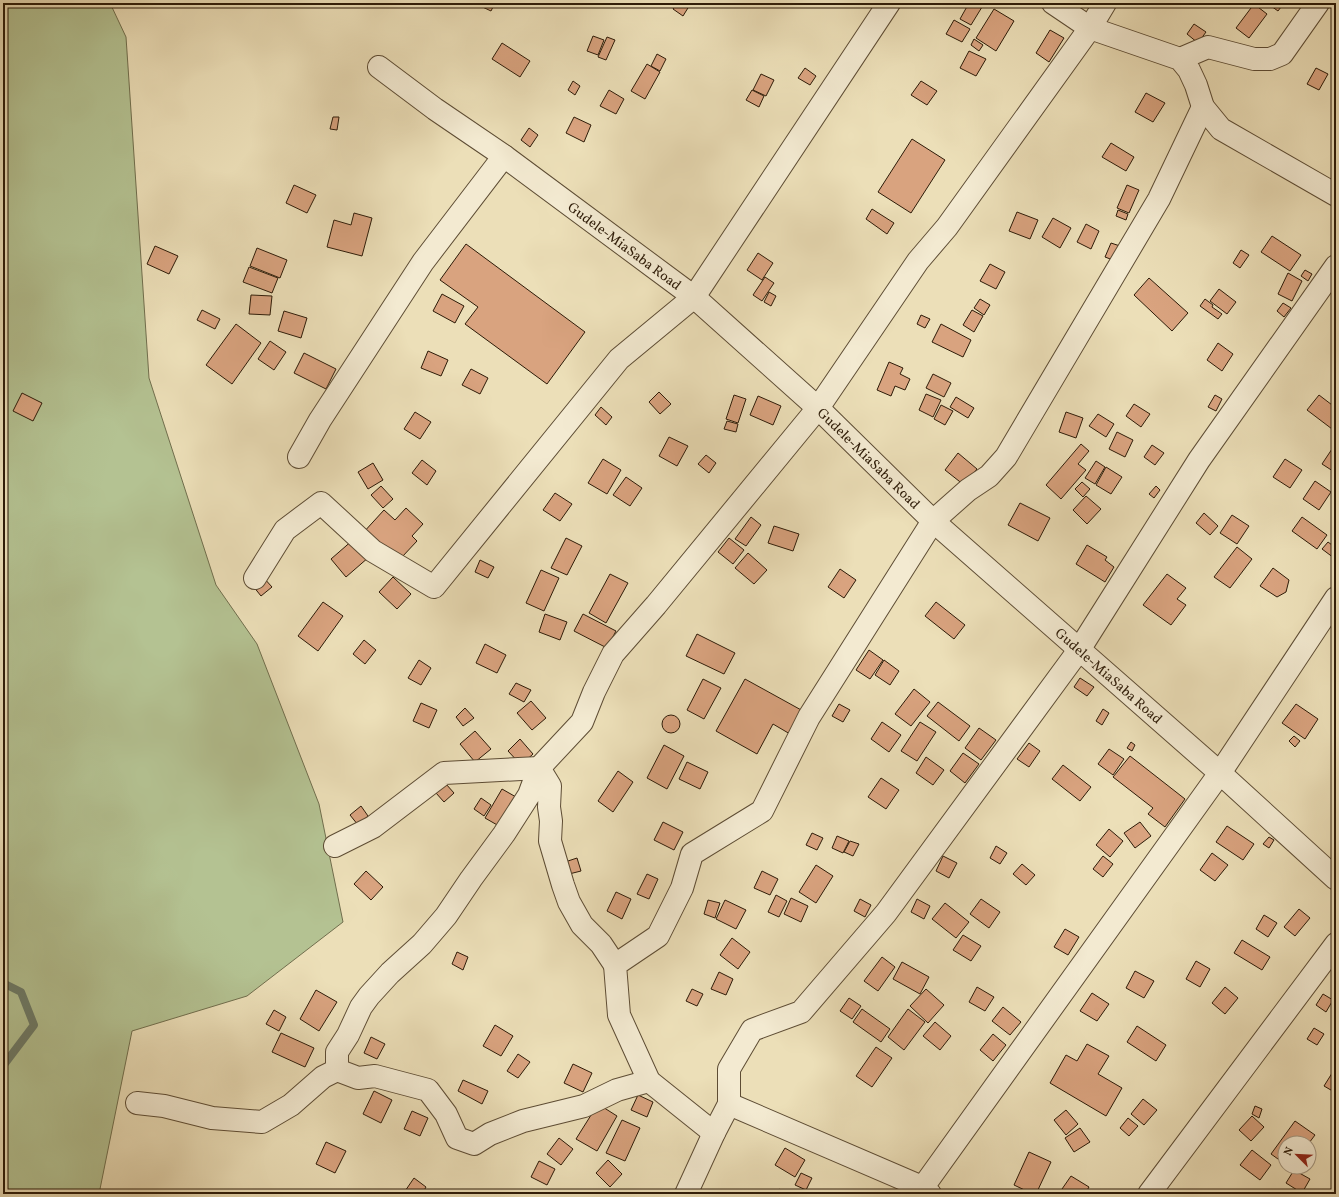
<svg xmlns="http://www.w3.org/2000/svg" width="1339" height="1197" font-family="Vollkorn,serif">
  <rect width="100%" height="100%" fill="#ecdfb8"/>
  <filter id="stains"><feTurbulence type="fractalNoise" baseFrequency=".005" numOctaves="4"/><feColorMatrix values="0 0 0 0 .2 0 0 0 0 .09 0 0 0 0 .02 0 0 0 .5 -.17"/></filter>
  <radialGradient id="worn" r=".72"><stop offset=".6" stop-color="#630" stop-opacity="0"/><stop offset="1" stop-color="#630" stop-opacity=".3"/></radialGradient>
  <polygon fill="#b4c292" stroke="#706e4d" points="3,3 110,3 126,37 149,378 216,585 257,644 319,804 343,922 247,996 132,1031 99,1194 3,1194"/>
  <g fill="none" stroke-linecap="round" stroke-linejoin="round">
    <polyline stroke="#6e7c69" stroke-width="8" points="3,983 21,992 34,1025 3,1066"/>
  </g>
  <g fill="#d9a37f" stroke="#2d1b08">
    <polygon points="474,3 495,3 491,11"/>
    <polygon points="677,3 691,3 683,16 673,9"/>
    <polygon points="969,3 976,3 982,7 971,25 960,19"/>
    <polygon points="1273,3 1284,3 1278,11 1271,6"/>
    <polygon points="1254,4 1267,14 1249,38 1236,28"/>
    <polygon points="994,9 1014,21 996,51 976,38"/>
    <polygon points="954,20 970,29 962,42 946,34"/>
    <polygon points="1194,24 1206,32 1198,43 1187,34"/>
    <polygon points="1050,30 1064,38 1049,62 1036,53"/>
    <polygon points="593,36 604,40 598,55 587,51"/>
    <polygon points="607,37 615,40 606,60 598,57"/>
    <polygon points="974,39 983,45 979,51 971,45"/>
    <polygon points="502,43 530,61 520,77 492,59"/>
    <polygon points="969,51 986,59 976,76 960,68"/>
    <polygon points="657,54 666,59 660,71 651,66"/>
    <polygon points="647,64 660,72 645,99 631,91"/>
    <polygon points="805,68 816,76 810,85 798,78"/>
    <polygon points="1316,68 1328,74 1319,90 1307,84"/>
    <polygon points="761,74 774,80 766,96 753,90"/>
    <polygon points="573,81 580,86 575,95 568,90"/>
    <polygon points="921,81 937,91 927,105 911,95"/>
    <polygon points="609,90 624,99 616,114 600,106"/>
    <polygon points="752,90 764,96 759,107 746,100"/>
    <polygon points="1146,93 1165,103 1153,122 1135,112"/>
    <polygon points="333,117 339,117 337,130 330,129"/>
    <polygon points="574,117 591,125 584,142 566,133"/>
    <polygon points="529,128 538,135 530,147 521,140"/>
    <polygon points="912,139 945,160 911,213 878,192"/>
    <polygon points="1111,143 1134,157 1126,171 1102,157"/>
    <polygon points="294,185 316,195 307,213 286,203"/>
    <polygon points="1127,185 1139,190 1129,213 1117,208"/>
    <polygon points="872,209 894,223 887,234 866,219"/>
    <polygon points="1118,210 1128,214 1126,220 1116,216"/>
    <polygon points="1017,212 1038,220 1030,239 1009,231"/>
    <polygon points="354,213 372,218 362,256 327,247 334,220 351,225"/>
    <polygon points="1053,218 1071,228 1060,248 1042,237"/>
    <polygon points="1086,224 1099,231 1091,249 1077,242"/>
    <polygon points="1272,236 1301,255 1290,271 1261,252"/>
    <polygon points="1111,243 1120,246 1113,260 1105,257"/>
    <polygon points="466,244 585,332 547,384 465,324 478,307 440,280"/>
    <polygon points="155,246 178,256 169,274 147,264"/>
    <polygon points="257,248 287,260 280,278 250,266"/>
    <polygon points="1241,250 1249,255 1240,268 1233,263"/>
    <polygon points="758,253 773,263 762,280 747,270"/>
    <polygon points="990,264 1005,272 996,289 980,281"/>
    <polygon points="249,267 278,278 272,293 243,282"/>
    <polygon points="1305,270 1312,274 1308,281 1301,276"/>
    <polygon points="1288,273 1302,281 1292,301 1278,294"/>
    <polygon points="765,277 774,283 762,301 753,295"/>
    <polygon points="1149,278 1188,313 1172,331 1134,295"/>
    <polygon points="1219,289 1236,302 1227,314 1210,301"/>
    <polygon points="769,292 776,296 771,306 764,302"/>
    <polygon points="442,294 464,306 455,323 433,311"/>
    <polygon points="251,295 272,296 270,315 249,314"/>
    <polygon points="980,299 990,305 984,315 974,308"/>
    <polygon points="1205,299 1213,305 1212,307 1222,314 1218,319 1200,306"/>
    <polygon points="1283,303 1291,308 1284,317 1277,311"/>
    <polygon points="202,310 220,319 215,329 197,320"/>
    <polygon points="972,310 983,316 974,332 963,325"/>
    <polygon points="284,311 307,318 301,338 278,331"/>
    <polygon points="921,315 930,319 925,328 917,324"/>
    <polygon points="236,324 261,343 232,384 206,365"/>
    <polygon points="941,324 971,340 963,357 932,342"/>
    <polygon points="270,341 286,352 274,370 258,359"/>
    <polygon points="1218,343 1233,354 1222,371 1207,360"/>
    <polygon points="428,351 448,360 441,376 421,368"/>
    <polygon points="304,353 336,369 326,389 294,373"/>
    <polygon points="889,362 903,368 900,374 910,379 905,390 895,386 891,396 877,390"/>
    <polygon points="471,369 488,378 480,394 462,385"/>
    <polygon points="933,374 951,383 944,397 926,388"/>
    <polygon points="659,392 671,404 660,414 649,402"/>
    <polygon points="22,393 42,403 33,421 13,411"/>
    <polygon points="926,394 941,400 933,417 919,410"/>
    <polygon points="734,395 746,399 738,423 726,419"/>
    <polygon points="1215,395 1222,399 1216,411 1208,407"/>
    <polygon points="1319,395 1336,408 1336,432 1307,410"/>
    <polygon points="758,396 781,406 773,425 750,415"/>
    <polygon points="956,397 974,408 968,418 950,407"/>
    <polygon points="1134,404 1150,414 1141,427 1126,416"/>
    <polygon points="941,405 953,411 945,425 934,419"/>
    <polygon points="601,407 612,417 606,425 595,415"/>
    <polygon points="415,412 431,422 420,439 404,429"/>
    <polygon points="1066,412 1083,418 1076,438 1059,432"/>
    <polygon points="1098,414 1114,424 1106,437 1089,426"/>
    <polygon points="727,421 738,424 736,432 724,429"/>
    <polygon points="1117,432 1133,440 1125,457 1109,449"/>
    <polygon points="669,437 688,446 677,466 659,456"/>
    <polygon points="1336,443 1336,473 1322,464"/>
    <polygon points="1081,444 1089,451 1078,464 1086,470 1061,499 1046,485"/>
    <polygon points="1152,445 1164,453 1155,465 1144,457"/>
    <polygon points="958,453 977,469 964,485 945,470"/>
    <polygon points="706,455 716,463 709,473 698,464"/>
    <polygon points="603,459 621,470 607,494 588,483"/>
    <polygon points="1285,459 1302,470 1290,488 1273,477"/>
    <polygon points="422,460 436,471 427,485 412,473"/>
    <polygon points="1096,461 1105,467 1095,484 1085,478"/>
    <polygon points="373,463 383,480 368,489 358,472"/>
    <polygon points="1106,467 1122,477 1111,494 1096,485"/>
    <polygon points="626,477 642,488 630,506 613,495"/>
    <polygon points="1315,481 1331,492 1319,510 1303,499"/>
    <polygon points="1082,482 1090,489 1083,497 1075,489"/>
    <polygon points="381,486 393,499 383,508 371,495"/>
    <polygon points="1156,486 1160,490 1154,498 1149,494"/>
    <polygon points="555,493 572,504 560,521 543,510"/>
    <polygon points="1086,496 1101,509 1087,524 1073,510"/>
    <polygon points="1020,503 1050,518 1038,541 1008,525"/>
    <polygon points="406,508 423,524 412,536 417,541 402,557 362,534 384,510 395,520"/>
    <polygon points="1204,513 1218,526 1210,535 1196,523"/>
    <polygon points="1232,515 1249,526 1237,544 1220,533"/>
    <polygon points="751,517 761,525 746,546 735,539"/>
    <polygon points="1302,517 1327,535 1317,549 1292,531"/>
    <polygon points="774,526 799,534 793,551 768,543"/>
    <polygon points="566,538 582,546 567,575 551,568"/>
    <polygon points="729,538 744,550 733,564 718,552"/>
    <polygon points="354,539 369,557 346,577 331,559"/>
    <polygon points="1328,542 1336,548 1336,556 1334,558 1322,549"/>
    <polygon points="1087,545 1107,557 1105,560 1114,567 1105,582 1076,564"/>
    <polygon points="1237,547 1252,559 1230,588 1214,577"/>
    <polygon points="748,553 767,570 754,584 735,568"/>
    <polygon points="480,560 494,567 488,578 475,572"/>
    <polygon points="1273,568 1289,580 1286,592 1277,597 1260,586"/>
    <polygon points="840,569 856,580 844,598 828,587"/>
    <polygon points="541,570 559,578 544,611 526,603"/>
    <polygon points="610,574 628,583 606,623 589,613"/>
    <polygon points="1167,574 1186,588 1177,599 1186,605 1171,625 1143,605"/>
    <polygon points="263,577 272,587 261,596 253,586"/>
    <polygon points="393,577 411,594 397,609 379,592"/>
    <polygon points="323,602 343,616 318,651 298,636"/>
    <polygon points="936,602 965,625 954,639 925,616"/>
    <polygon points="545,614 567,622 560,640 539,632"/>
    <polygon points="583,614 616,631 607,648 574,631"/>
    <polygon points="697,634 735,653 724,674 686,656"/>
    <polygon points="364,640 376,650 365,664 353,654"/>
    <polygon points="485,644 506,655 497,673 476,663"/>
    <polygon points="869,650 883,660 870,679 856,670"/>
    <polygon points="419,660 431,668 421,685 408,678"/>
    <polygon points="884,660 899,671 890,685 875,675"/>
    <polygon points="1080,678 1094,687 1087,696 1074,687"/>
    <polygon points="703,679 721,688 704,719 687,710"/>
    <polygon points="745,679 803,711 790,734 773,724 757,754 716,731"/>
    <polygon points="516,683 531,690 524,702 509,694"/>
    <polygon points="914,689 930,702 911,726 895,714"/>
    <polygon points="531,701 546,718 532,730 517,713"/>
    <polygon points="938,702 970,726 959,741 927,716"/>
    <polygon points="421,703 437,710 429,728 413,721"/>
    <polygon points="839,704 850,710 843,722 832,716"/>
    <polygon points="1296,704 1318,719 1305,739 1282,723"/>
    <polygon points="465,708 474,718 463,726 456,717"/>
    <polygon points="1103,709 1109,713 1102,725 1096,721"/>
    <circle cx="671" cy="724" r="9"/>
    <polygon points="882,722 901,735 889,752 871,739"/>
    <polygon points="920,722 936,732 917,761 901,751"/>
    <polygon points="979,728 996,740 981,760 965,748"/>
    <polygon points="475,731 491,749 475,762 460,744"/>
    <polygon points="1294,736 1300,741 1295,747 1289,741"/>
    <polygon points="520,739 533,754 521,765 508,751"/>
    <polygon points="1131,742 1135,745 1132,751 1127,748"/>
    <polygon points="1029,743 1040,751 1029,767 1017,759"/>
    <polygon points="664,745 684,756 667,789 647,778"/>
    <polygon points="1109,749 1124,759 1113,775 1098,764"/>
    <polygon points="963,753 979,764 965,783 950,771"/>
    <polygon points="1130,756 1185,799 1165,827 1148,814 1153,808 1113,777"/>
    <polygon points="926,757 944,770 933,785 916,773"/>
    <polygon points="687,762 708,772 700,789 679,779"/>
    <polygon points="1063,765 1091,787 1080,801 1052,779"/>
    <polygon points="618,771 633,782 613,812 598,801"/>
    <polygon points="881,778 899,790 886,809 868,797"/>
    <polygon points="446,784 454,793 444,802 436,793"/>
    <polygon points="502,789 516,797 499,826 485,818"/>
    <polygon points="481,798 491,805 484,816 474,809"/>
    <polygon points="361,806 368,816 358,825 350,815"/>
    <polygon points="663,822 683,832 674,850 654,840"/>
    <polygon points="1140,822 1151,836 1135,848 1124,833"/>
    <polygon points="1227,826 1254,844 1243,860 1216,842"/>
    <polygon points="1109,829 1123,841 1110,857 1096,845"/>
    <polygon points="812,833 823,838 817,850 806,845"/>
    <polygon points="837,836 849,841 843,853 832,848"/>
    <polygon points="1269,837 1274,840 1269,848 1263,844"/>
    <polygon points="850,841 859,844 853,856 844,852"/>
    <polygon points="996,846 1007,853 1000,864 990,858"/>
    <polygon points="1212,853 1228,865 1215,881 1200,870"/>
    <polygon points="943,856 957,863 949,878 936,871"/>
    <polygon points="1103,856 1113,864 1103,877 1093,869"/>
    <polygon points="577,858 581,871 569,874 565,862"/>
    <polygon points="1022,864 1035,875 1026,885 1013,874"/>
    <polygon points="816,865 833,876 816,903 799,892"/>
    <polygon points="366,871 383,887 371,900 354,884"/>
    <polygon points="762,871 778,879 770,895 754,888"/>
    <polygon points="647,874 658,879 649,899 637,894"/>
    <polygon points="616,892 631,899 622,919 607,911"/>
    <polygon points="776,895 787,901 779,917 768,912"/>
    <polygon points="791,898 808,906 801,922 784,914"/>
    <polygon points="860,899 871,905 865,917 854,911"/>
    <polygon points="917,899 930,906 924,919 911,912"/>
    <polygon points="981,899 1000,912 989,928 970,914"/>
    <polygon points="708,900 720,903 715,918 704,914"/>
    <polygon points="725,900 746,910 736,929 716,919"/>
    <polygon points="945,903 969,922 956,938 932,919"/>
    <polygon points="1299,909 1310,918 1295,936 1284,927"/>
    <polygon points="1264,915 1277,923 1268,937 1256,929"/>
    <polygon points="1065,929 1079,937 1068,955 1054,947"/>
    <polygon points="963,935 981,946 971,961 953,950"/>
    <polygon points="732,938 750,952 738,969 720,955"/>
    <polygon points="1242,940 1270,957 1262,970 1234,953"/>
    <polygon points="457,952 468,957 463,970 452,964"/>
    <polygon points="882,957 895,967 878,991 864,981"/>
    <polygon points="1196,961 1210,969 1200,987 1186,979"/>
    <polygon points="902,962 929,977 920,994 893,979"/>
    <polygon points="1135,971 1154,981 1144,998 1126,988"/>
    <polygon points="719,972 733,979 726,995 711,989"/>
    <polygon points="977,987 994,997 985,1011 969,1002"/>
    <polygon points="1225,987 1238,998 1225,1014 1212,1003"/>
    <polygon points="692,989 703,994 697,1006 686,1001"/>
    <polygon points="926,989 944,1005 928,1023 910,1006"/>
    <polygon points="316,990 337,1002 319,1031 300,1019"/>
    <polygon points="1092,993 1109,1004 1097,1021 1080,1011"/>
    <polygon points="1323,994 1333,1000 1326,1012 1316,1005"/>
    <polygon points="849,998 861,1006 852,1019 840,1011"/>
    <polygon points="1003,1007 1021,1022 1010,1035 992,1021"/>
    <polygon points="862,1009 890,1029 881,1042 853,1022"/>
    <polygon points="908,1009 925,1022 904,1050 888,1037"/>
    <polygon points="274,1010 286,1017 279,1031 266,1024"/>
    <polygon points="935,1022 951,1036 940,1050 923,1036"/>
    <polygon points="495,1025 513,1036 501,1056 483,1046"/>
    <polygon points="1137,1026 1166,1045 1156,1061 1127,1042"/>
    <polygon points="1314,1028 1324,1034 1317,1045 1307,1039"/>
    <polygon points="281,1033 314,1048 305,1067 272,1052"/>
    <polygon points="993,1034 1006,1045 993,1061 980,1050"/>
    <polygon points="371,1037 385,1044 377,1059 364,1053"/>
    <polygon points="1087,1044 1109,1056 1098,1074 1122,1088 1106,1116 1050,1083 1066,1055 1077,1061"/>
    <polygon points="876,1047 892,1058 872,1087 856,1076"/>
    <polygon points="518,1054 530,1062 518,1078 507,1071"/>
    <polygon points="573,1064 592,1073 583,1092 564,1083"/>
    <polygon points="1334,1070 1336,1072 1336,1093 1324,1086"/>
    <polygon points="463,1080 488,1091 482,1104 458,1091"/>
    <polygon points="374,1091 392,1100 381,1123 363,1114"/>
    <polygon points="638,1095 653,1102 647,1117 631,1110"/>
    <polygon points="1143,1099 1157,1110 1144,1125 1131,1114"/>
    <polygon points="598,1104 617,1116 597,1151 576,1139"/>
    <polygon points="1255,1106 1262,1109 1259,1118 1252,1114"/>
    <polygon points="1066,1110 1078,1124 1066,1135 1054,1120"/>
    <polygon points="412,1111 428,1118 420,1136 404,1129"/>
    <polygon points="1252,1116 1264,1127 1251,1141 1239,1130"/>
    <polygon points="1128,1118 1138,1126 1129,1136 1120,1128"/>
    <polygon points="622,1120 640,1128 625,1161 606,1153"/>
    <polygon points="1295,1121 1315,1135 1309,1143 1285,1143 1285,1164 1271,1154"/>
    <polygon points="1080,1128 1090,1142 1074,1152 1065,1138"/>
    <polygon points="559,1138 573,1149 561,1165 547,1154"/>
    <polygon points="326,1142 346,1151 335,1173 316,1164"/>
    <polygon points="785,1148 805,1160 795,1177 775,1165"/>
    <polygon points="1252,1150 1271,1165 1260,1180 1240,1165"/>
    <polygon points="1029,1152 1051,1162 1036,1194 1033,1194 1014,1185"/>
    <polygon points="608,1160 622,1174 610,1187 596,1173"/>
    <polygon points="539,1161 555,1169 547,1185 531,1177"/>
    <polygon points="1294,1170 1310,1179 1302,1193 1286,1183"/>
    <polygon points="801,1173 812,1178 806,1190 795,1185"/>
    <polygon points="1071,1176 1089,1187 1085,1194 1071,1194 1062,1189"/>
    <polygon points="414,1178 426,1187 422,1194 403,1194"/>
    <polygon points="779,1189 786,1194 775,1194"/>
  </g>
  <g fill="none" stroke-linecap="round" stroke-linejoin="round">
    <defs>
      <g id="minor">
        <polyline points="1053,3 1090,28 1180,59 1189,70 1196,85 1203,107 1221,129 1336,195"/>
        <polyline points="1180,59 1208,47 1254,59 1270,59 1282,54 1318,3"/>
        <polyline points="299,457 320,420 423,262 504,156"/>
        <polyline points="255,578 285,530 321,503 373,551 434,587 619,359 694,297 889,3"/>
        <polyline points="335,846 373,827 444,773 539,768 582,722 594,692 613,654 656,605 818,408 918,261 947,227 1090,28 1105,3"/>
        <polyline points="337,1070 337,1052 348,1035 361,1007 369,996 390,973 422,944 446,916 471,879 504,834 529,795 539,768 550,786 549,807 551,821 550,841 563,885 569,902 582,925 601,944 615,965"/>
        <polyline points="137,1103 164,1106 212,1118 262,1122 291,1105 323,1077 337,1070 358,1078 375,1076 428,1090 446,1114 457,1138 474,1144 490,1134 523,1121 584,1106 617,1090 649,1081"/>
        <polyline points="729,1104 922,1187 930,1194"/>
        <polyline points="714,1133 649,1081 619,1015 615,965 658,936 682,888 692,854 762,811 809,717 933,521 968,490 989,476 1006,457 1159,199 1203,107"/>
        <polyline points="686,1194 714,1133 729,1104 729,1069 752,1030 801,1012 886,913 1079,650 1199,460 1336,266"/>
        <polyline points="918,1194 1220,773 1336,598"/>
        <polyline points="1149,1194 1336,944"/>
      </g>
      <g id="tertiary">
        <path id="s1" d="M379 67 435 109 504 156 694 297 818 408 933 521 1220 773 1336 879"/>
      </g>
    </defs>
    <use href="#minor" stroke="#5d4c34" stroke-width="24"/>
    <use href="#tertiary" stroke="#5d4c34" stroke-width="24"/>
    <use href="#minor" stroke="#f3ead1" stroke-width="22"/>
    <use href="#tertiary" stroke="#f3ead1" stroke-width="22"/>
  </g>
  <g text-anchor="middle" stroke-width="3" stroke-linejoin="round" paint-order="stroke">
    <g font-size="14" fill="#2d1b08" stroke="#f3ead1">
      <text dy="5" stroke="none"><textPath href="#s1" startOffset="304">Gudele-MiaSaba Road</textPath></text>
      <text dy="5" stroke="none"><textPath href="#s1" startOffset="628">Gudele-MiaSaba Road</textPath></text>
      <text dy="5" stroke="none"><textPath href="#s1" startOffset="952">Gudele-MiaSaba Road</textPath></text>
    </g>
  </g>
  <rect width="1339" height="1197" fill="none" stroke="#ecdfb8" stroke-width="16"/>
  <rect x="4" y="4" width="1331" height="1189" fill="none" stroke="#2d1b08" stroke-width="2"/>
  <rect x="8" y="8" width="1323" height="1181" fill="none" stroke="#2d1b08"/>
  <g transform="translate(1297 1155) rotate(294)"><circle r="19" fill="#f3ead1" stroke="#a49781"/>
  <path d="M0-3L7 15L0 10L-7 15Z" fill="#8f2418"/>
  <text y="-6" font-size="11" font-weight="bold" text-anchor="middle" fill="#2d1b08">N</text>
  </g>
  <rect width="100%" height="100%" filter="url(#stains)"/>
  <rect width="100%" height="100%" fill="url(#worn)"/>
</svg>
